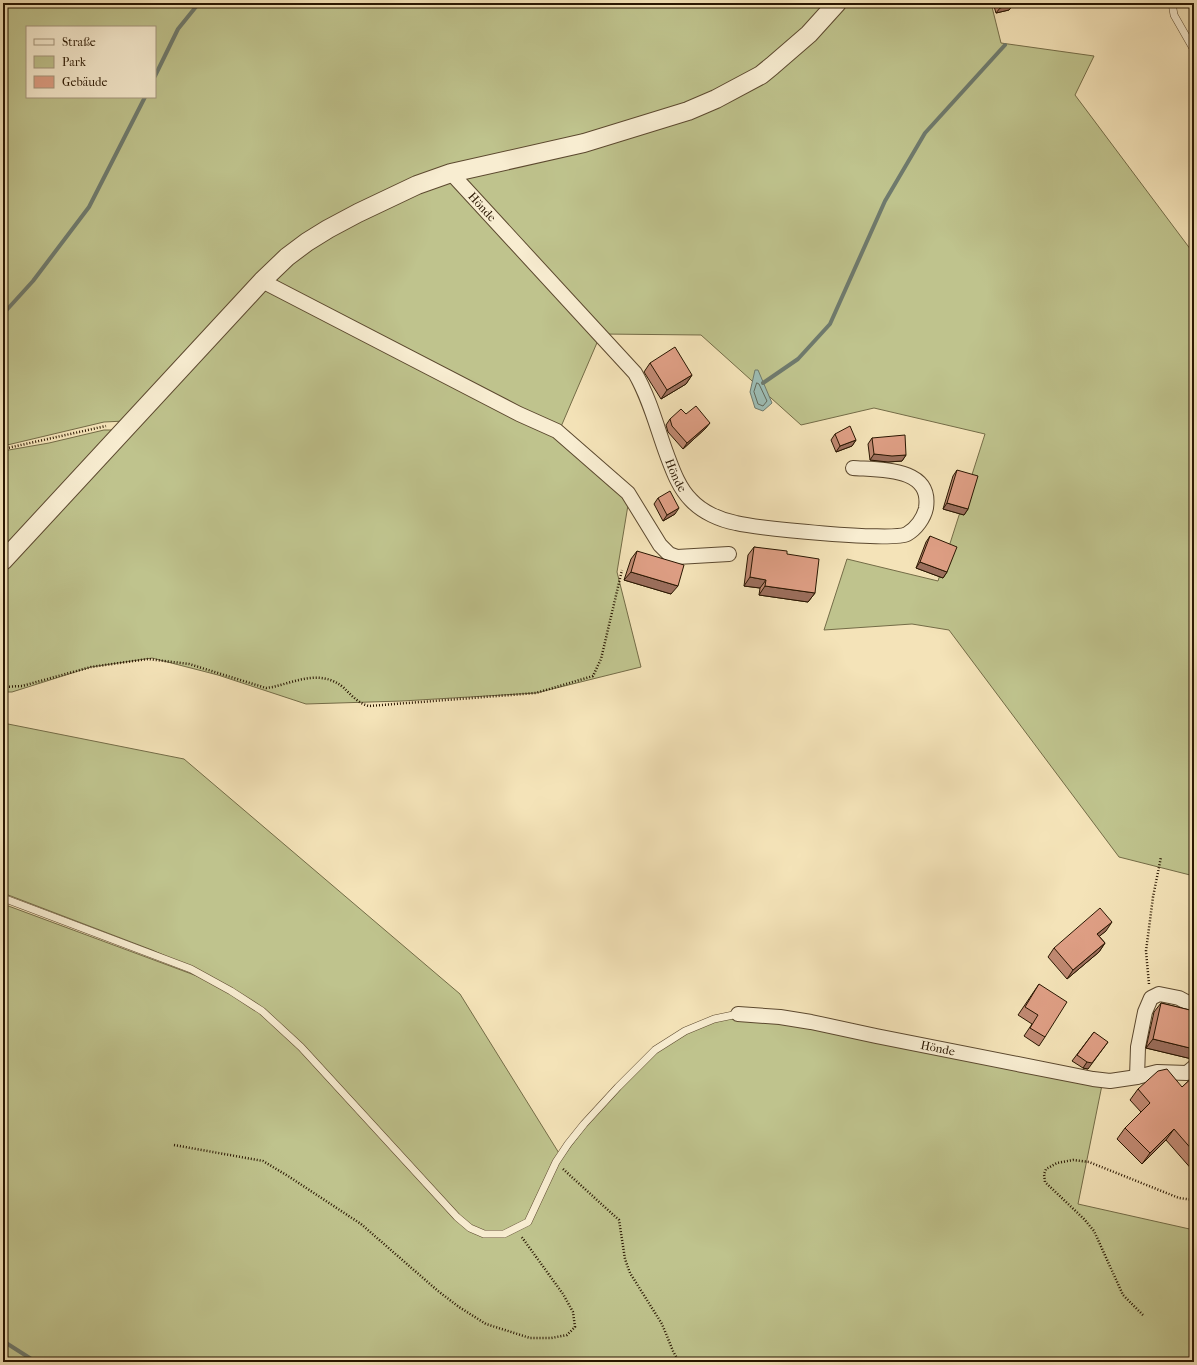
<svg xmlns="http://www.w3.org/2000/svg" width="1197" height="1365" font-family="'IM FELL French Canon',serif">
  <rect width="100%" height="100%" fill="#f4e3b8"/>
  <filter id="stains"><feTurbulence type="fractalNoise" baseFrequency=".005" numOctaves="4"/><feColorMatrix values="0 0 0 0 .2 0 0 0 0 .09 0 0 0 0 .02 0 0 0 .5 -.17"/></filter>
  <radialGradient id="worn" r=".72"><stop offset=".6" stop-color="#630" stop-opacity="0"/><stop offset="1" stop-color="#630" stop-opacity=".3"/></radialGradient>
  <g fill="#bfc38d" stroke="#746c47" fill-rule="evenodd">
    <path d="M3 3H833L782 53 687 108 449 171 326 226 125 421 104 422 3 446ZM27 27H155V97H27Z"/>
    <polygon points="841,3 991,3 1001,43 1094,56 1075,95 1194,254 1194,876 1119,857 949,630 912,624 824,630 847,559 938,581 985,434 874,408 801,425 701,335 602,334 454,175 718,101"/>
    <polygon points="451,177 599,338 560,429 267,280 310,244"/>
    <polygon points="262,286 555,435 629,499 617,572 641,667 536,693 402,701 306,704 218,675 152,658 91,667 12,692 3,692 3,568"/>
    <polygon points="104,430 114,430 3,550 3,451 49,443"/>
    <polygon points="3,723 184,759 460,994 562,1158 587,1125 656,1051 685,1033 716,1021 738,1017 795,1022 1102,1085 1078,1204 1194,1230 1194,1362 3,1362 3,904 197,976 199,971 152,950 3,893"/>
  </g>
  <polygon fill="#9dbdb5" stroke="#6f7a6d" points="755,370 758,370 772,403 763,411 755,408 750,392"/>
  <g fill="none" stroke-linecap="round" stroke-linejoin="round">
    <polygon stroke="#636a5b" stroke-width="1" points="757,383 759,384 767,401 763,406 758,404 754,392"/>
    <g stroke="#6f7a6d" stroke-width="4">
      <polyline points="155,76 178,29 199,3"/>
      <polyline points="3,314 33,281 89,207 145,97"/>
      <polyline points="763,383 798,359 830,324 885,201 925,133 1005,45"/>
      <polyline points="3,1341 36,1362"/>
    </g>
    <defs>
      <g id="service">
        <polyline points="1172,3 1174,15 1194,50"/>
        <polyline points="3,898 191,969 231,991 262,1011 301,1047 457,1217 470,1228 484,1234 504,1234 528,1222 556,1162 568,1144 584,1124 618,1087 655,1050 685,1031 714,1019 738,1014"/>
      </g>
      <g id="minor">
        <path id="s1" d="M451 173 635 373C650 399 657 428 667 455 673 471 679 488 691 500 702 512 720 520 736 523 757 528 892 542 907 534 916 529 924 518 926 508 932 467 881 470 853 468"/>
        <polyline points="262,281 519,414 557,431 628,493 660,545 669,554 677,557 729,554"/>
        <path id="s2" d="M738 1014 780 1017 811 1022 876 1036 1093 1079 1110 1081 1137 1077 1157 1072 1187 1073 1194 1067"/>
        <polyline points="1137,1077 1138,1047 1145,1012 1151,998 1159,994 1179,998 1194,1006"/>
      </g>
      <polyline id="tertiary" points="3,561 262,281 287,257 307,242 328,229 358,213 417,185 451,173 584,143 688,111 716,99 761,75 772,66 809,34 837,3"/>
    </defs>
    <use href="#service" stroke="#5c492f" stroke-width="8"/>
    <use href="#minor" stroke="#5c492f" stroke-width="16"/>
    <use href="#tertiary" stroke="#5c492f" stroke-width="20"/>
    <g stroke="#291601" stroke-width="2.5" stroke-dasharray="1 2" stroke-linecap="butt">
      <polyline points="3,449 106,426"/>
      <path d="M3 687 22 686 91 667 148 659 189 664 266 688 273 687C297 681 322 669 344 688 351 695 359 704 369 706L536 693 593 676 601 659 622 570"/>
      <polyline points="1149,984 1146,951 1153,897 1161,857"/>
      <polyline points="174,1145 263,1161 288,1176 361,1224 438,1291 459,1307 486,1324 530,1338 551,1338 567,1335 575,1327 573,1312 563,1294 521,1236"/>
      <polyline points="563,1169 619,1220 625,1259 630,1273 662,1324 673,1351 679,1362"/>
      <polyline points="1143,1315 1123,1295 1094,1231 1084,1219 1045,1182 1044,1174 1046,1169 1057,1163 1073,1160 1089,1162 1179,1198 1194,1200"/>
    </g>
    <use href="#service" stroke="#f8edd1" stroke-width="7"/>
    <use href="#minor" stroke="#f8edd1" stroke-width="14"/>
    <use href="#tertiary" stroke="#f8edd1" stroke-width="18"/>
  </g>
  <g fill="#c08972" stroke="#291601">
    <polygon points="993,3 1013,3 1009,10 996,13"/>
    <polygon points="1192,3 1194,3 1194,9"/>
    <polygon points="650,363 692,375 686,384 661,399 644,372"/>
    <polygon points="686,414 706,428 683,449 668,432 666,425 670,419"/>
    <polygon points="835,434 856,440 852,446 836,452 831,440"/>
    <polygon points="872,438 906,455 902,461 888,462 870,460 868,444"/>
    <polygon points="957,470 968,509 964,515 943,509 953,476"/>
    <polygon points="658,498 675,514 663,521 654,504"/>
    <polygon points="930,536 947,572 943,578 916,568 926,542"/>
    <polygon points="754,547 787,554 815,593 808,602 759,595 760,588 744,586 748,555"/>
    <polygon points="637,551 671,594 624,580 631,559"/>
    <polygon points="1106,931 1099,936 1105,943 1099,952 1067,979 1048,957 1054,948"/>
    <polygon points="1039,984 1045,1037 1039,1046 1024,1036 1032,1024 1018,1015"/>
    <polygon points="1161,1003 1194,1011 1194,1059 1192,1059 1146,1048 1154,1012"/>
    <polygon points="1094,1032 1088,1069 1083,1068 1072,1061"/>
    <polygon points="1194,1076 1194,1172 1166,1140 1142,1164 1117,1139 1125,1128 1141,1112 1130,1100 1138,1089 1182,1087"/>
  </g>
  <g fill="#9c6f5d" stroke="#291601">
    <polygon points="1014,4 1009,10 996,13 1000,8"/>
    <polygon points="692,375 686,384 661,399 667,390"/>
    <polygon points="710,423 706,428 683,449 687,443"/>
    <polygon points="856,440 852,446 836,452 840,446"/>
    <polygon points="874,454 906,455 902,461 888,462 870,460"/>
    <polygon points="947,503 968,509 964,515 943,509"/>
    <polygon points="679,508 675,514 663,521 667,515"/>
    <polygon points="920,562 947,572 943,578 916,568"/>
    <polygon points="631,572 678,586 671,594 624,580"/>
    <polygon points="750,577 766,580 760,588 744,586"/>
    <polygon points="765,586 815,593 808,602 759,595"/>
    <polygon points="1112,922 1106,931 1091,943 1097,934"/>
    <polygon points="1105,943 1099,952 1067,979 1073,970"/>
    <polygon points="1153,1039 1194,1049 1194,1059 1192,1059 1146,1048"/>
    <polygon points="1108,1042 1088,1069 1083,1068 1087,1062"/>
    <polygon points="1174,1129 1166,1140 1142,1164 1150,1153"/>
  </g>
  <g fill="#df9f85" stroke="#291601">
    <polygon points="999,3 1013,3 1014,4 1000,8"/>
    <polygon points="675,347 692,375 667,390 650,363"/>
    <polygon points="696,406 710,423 687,443 672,426 670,419 681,409 686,414"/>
    <polygon points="850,426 856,440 840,446 835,434"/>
    <polygon points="905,435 906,455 892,456 874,454 872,438"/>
    <polygon points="957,470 978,476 968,509 947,503"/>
    <polygon points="670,491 679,508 667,515 658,498"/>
    <polygon points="930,536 957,547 947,572 920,562"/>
    <polygon points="754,547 787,551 787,554 819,559 815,593 765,586 766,580 750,577"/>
    <polygon points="637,551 684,565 678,586 631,572"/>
    <polygon points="1100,908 1112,922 1097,934 1105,943 1073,970 1054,948"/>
    <polygon points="1039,984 1067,1002 1045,1037 1030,1028 1038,1015 1025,1007"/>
    <polygon points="1161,1003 1194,1011 1194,1049 1153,1039"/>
    <polygon points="1094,1032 1108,1042 1092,1063 1087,1062 1077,1055"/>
    <polygon points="1167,1069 1182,1087 1194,1076 1194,1152 1174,1129 1150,1153 1125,1128 1150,1103 1138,1089 1158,1071"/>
  </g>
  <g text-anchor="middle" stroke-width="3" stroke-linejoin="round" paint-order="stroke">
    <g font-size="12" fill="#291601" stroke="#f8edd1">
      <text dy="4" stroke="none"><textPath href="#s1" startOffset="46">Hönde</textPath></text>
      <text dy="4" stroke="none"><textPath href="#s1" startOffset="382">Hönde</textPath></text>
      <text dy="4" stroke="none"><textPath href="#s2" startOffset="203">Hönde</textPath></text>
    </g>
  </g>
  <rect width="1197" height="1365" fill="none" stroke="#f4e3b8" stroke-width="16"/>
  <rect x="4" y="4" width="1189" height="1357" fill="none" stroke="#291601" stroke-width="2"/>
  <rect x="8" y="8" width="1181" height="1349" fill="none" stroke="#291601"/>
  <rect x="26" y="26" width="130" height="72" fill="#f8edd1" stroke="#a5977e"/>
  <rect x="34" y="39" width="20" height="6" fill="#f8edd1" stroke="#a5977e"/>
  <text x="62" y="46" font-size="12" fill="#291601">Straße</text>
  <rect x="34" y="56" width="20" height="12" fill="#bfc38d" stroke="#a5977e"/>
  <text x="62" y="66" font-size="12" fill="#291601">Park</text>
  <rect x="34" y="76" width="20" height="12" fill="#df9f85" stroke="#a5977e"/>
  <text x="62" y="86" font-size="12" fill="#291601">Gebäude</text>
  <rect width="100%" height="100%" filter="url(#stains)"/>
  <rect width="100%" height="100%" fill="url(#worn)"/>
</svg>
